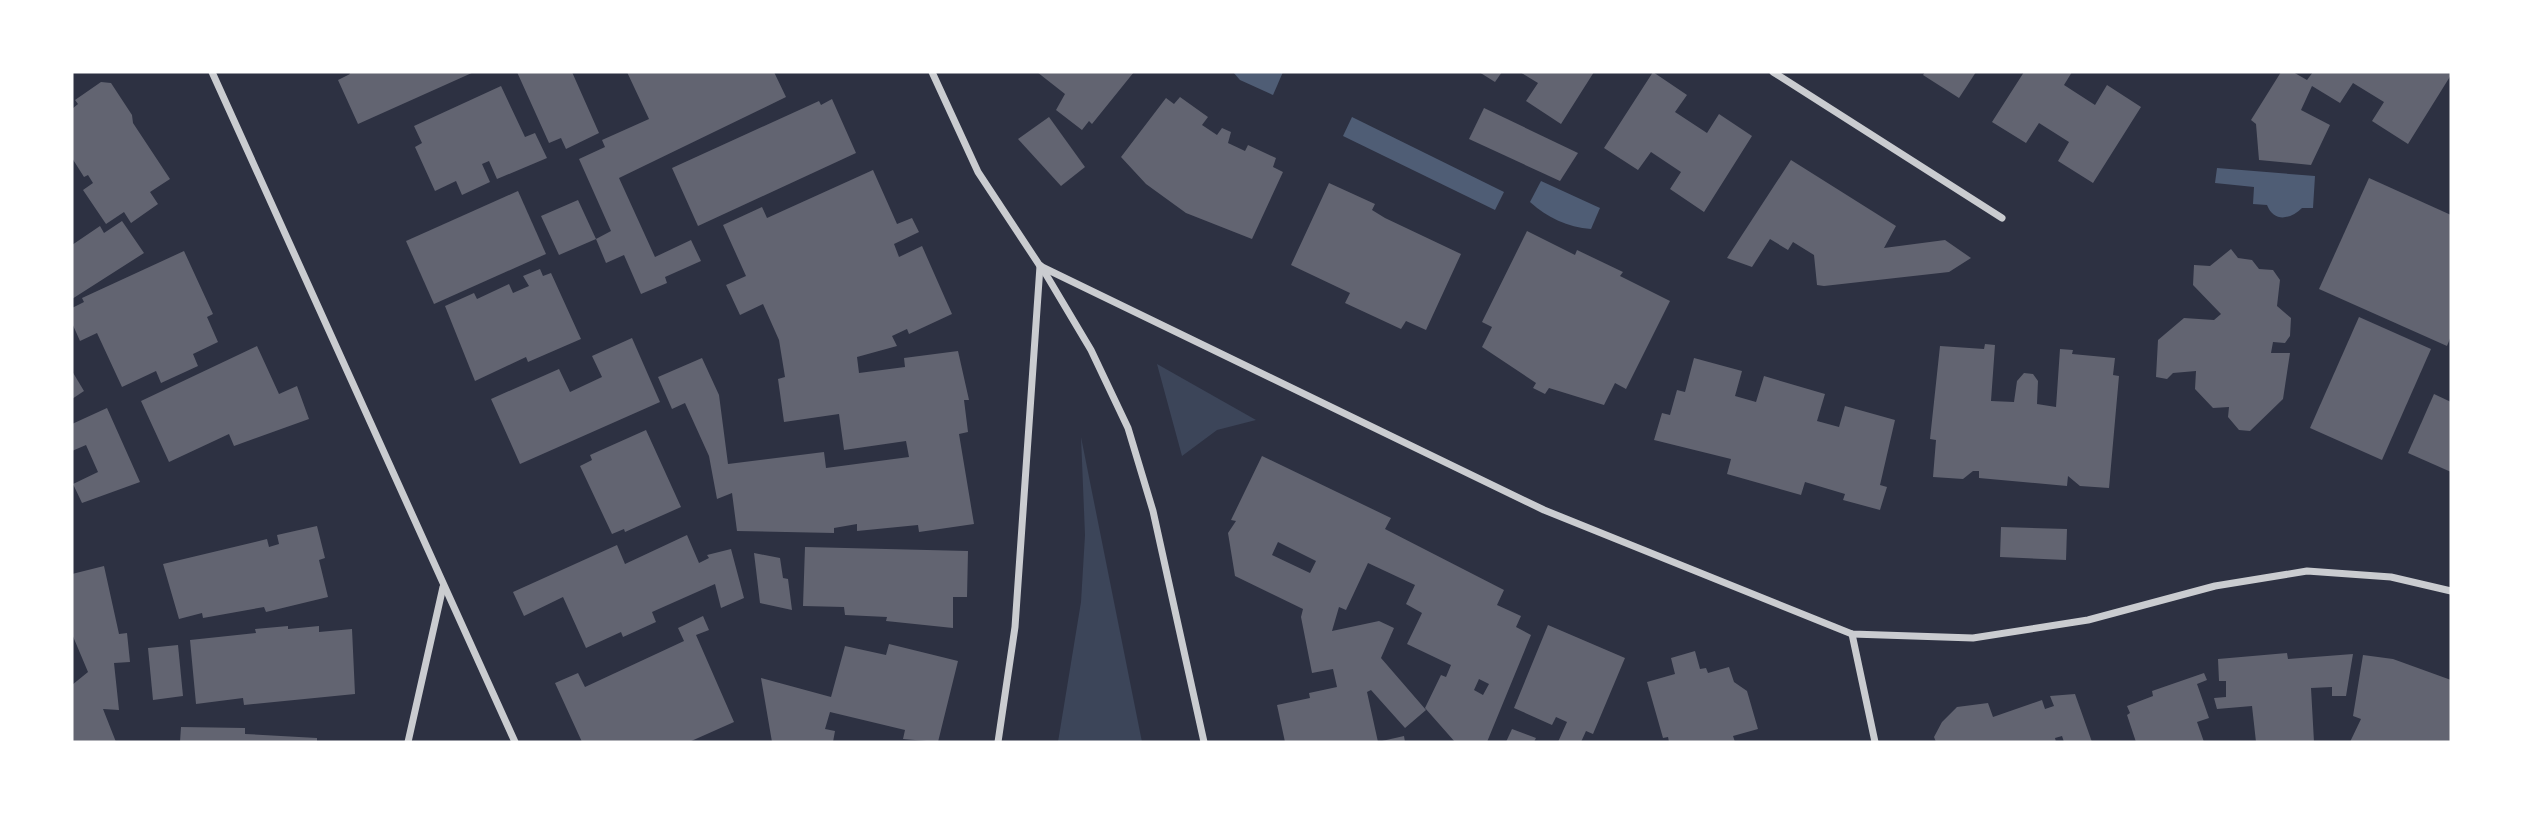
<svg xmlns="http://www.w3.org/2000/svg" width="2523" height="814" font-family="'Roboto Serif',serif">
  <rect width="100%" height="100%" fill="#2d3142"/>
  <g fill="#3c4559">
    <polygon points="1157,364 1256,420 1217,430 1182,456"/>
    <polygon points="1081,437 1142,742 1058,742 1081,602 1085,535"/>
  </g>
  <g fill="#4f5d75">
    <polygon points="1233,72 1283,72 1273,95 1240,80"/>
    <polygon points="1352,117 1504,192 1495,210 1343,136"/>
    <path d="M2217 168 2315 176 2313 208H2302C2291 219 2274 223 2267 205L2253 204 2254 187 2215 183Z"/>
    <path d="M1541 181 1600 208 1591 229C1567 227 1548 218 1530 202Z"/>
  </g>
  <g fill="#626471" fill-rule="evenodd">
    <polygon points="349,72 474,72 358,124 338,80 350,74"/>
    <polygon points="517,72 572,72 599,133 566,149 561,138 549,143"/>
    <polygon points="627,72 774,72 786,97 619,178 655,257 691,240 701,261 665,277 667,283 641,294 624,255 606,263 596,239 611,231 579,159 605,147 602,140 649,119"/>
    <polygon points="1037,72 1134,72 1092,124 1089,121 1082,130 1056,110 1065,94"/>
    <polygon points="1479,72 1502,72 1495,82"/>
    <polygon points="1520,72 1594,72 1561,124 1526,101 1538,83"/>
    <polygon points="1653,72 1687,95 1675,112 1707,133 1719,114 1752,136 1704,212 1670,189 1681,172 1651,152 1638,170 1604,148"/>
    <polygon points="1925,72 1976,72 1959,98 1923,75"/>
    <polygon points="2024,72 2072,72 2064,85 2095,105 2107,85 2141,107 2093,183 2058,161 2069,142 2039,123 2026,143 1992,122"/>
    <polygon points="2281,72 2293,72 2307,80 2313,72 2451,72 2451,75 2408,144 2372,121 2384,102 2353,83 2340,103 2312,86 2301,110 2330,125 2311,165 2259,160 2256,124 2251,120"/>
    <polygon points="101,82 111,83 132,115 133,123 170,179 150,192 158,204 131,223 124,212 106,224 83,190 93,183 88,175 84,177 72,158 72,109 78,104 75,100"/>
    <polygon points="501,86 525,137 535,133 547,158 497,179 489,161 482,164 490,182 462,195 456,181 435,191 415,147 422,143 414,126"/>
    <polygon points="1180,97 1208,117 1202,125 1217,135 1222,128 1231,132 1228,143 1245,151 1248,145 1276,158 1273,167 1283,172 1252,239 1186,213 1146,184 1121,157 1166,98 1174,104"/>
    <polygon points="832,99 856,153 698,226 672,168 819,101 821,105"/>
    <polygon points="1484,108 1578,153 1560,181 1469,139"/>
    <polygon points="1049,117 1085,167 1061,186 1018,139"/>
    <polygon points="1791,160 1896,226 1884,248 1945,240 1971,258 1949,272 1824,286 1817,285 1814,255 1793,242 1788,250 1770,239 1752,267 1727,258"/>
    <polygon points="873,170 897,224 912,218 919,232 894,244 899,257 922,246 952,314 909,334 907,329 892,336 897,346 857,357 859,373 905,367 904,358 958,351 969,400 964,400 968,432 959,434 974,524 919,532 918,525 857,531 857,524 834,528 834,533 737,531 732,493 717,499 709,456 685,403 672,409 658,377 702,358 719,395 728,464 824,452 826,468 909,457 906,441 844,450 839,414 784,422 778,379 785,377 779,340 763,304 740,315 726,285 746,276 723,225 762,207 767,218"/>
    <polygon points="2369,178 2451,215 2451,336 2447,346 2319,289"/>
    <polygon points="1329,183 1375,204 1372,210 1385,218 1461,254 1426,330 1406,321 1401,329 1345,303 1350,293 1291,265"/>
    <polygon points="518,191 546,254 434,304 406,241"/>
    <polygon points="578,200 596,239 559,255 541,216"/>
    <polygon points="122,221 144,253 72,299 72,245 100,226 104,233"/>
    <polygon points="1527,231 1575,255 1577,250 1623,272 1620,276 1670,301 1626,389 1615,383 1604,405 1549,388 1545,394 1533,388 1536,383 1482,347 1492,327 1482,322"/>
    <polygon points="2231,249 2238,258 2252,260 2259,269 2273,270 2280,280 2277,306 2291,318 2290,336 2285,343 2273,342 2271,353 2290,353 2283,399 2250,431 2239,430 2228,417 2229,407 2213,408 2195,389 2196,371 2173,373 2167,379 2156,377 2158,340 2184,318 2214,320 2221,314 2193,285 2194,265 2210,266"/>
    <polygon points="184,251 213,314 207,317 218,342 193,354 198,366 161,383 156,371 122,387 97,333 80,341 72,323 72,308 84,302 82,298"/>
    <polygon points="540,269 543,276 551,273 581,339 528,362 526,357 475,381 445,306 474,293 477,299 509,284 513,293 529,286 523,276"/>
    <polygon points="2359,317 2431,349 2382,460 2310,428"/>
    <polygon points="632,338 660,402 520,464 491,399 559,369 570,392 602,377 592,356"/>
    <polygon points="1985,344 1995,345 1991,401 2014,402 2017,381 2024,373 2033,374 2038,381 2037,404 2056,407 2060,349 2073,350 2072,354 2115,358 2113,375 2119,376 2109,488 2080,486 2068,476 2067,486 1979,478 1979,471 1973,471 1963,479 1933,477 1936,440 1930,439 1940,346 1984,349"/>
    <polygon points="257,346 279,394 297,386 309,419 234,446 229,434 169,462 141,401"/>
    <polygon points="1694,358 1742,371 1735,396 1756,402 1764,376 1825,394 1817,421 1839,427 1845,406 1895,420 1880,485 1887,487 1880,510 1843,500 1845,494 1805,482 1801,495 1727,474 1731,459 1654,440 1662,413 1670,415 1677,390 1685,392"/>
    <polygon points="72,371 84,391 72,399"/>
    <polygon points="2434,394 2451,402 2451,472 2408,453"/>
    <polygon points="107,408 140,482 82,503 73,484 98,472 86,445 72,451 72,424"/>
    <polygon points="646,430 681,507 625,532 624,529 612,534 580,466 592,460 590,455"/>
    <path d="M1262 456 1391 518 1385 529 1504 590 1497 605 1521 616 1516 627 1531 635 1487 742H1455L1425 708 1441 675 1446 677 1451 665 1407 644 1422 613 1406 604 1415 585 1368 563 1346 610 1339 607 1332 631 1379 621 1394 628 1381 658 1426 710 1405 728 1371 690 1367 692 1378 742H1285L1277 705 1310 698 1309 693 1337 687 1333 669 1312 673 1301 617 1303 609 1235 576 1228 533 1236 521 1231 520ZM1278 542 1316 561 1310 573 1272 555ZM1479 679 1489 684 1483 695 1474 690Z"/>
    <polygon points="317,526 325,558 319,560 328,597 266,612 264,607 203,618 202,613 179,619 163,564 267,539 269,547 279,544 277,535"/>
    <polygon points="2001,527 2067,529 2066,560 2000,557"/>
    <polygon points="687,535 699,563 709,558 707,555 731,549 744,598 721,608 715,584 652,612 656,622 623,637 621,632 586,648 563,597 524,616 513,592 617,545 625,564"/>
    <polygon points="805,547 968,551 967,597 953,597 953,628 886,621 887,617 845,615 844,607 803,606"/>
    <polygon points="754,553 780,558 783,578 788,579 792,610 760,603"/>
    <polygon points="104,566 119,634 127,633 130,662 114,663 119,710 103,709 116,742 72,742 72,685 88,672 72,634 72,574"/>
    <polygon points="703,616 709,630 696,635 734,722 689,742 582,742 555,683 578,673 585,687 684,641 678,628"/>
    <polygon points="1548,625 1625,658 1593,734 1586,731 1581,742 1558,742 1567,722 1556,717 1552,725 1514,708"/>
    <polygon points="288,626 288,629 319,626 319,632 352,629 355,694 244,705 243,698 196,704 190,640 256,633 255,629"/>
    <polygon points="889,644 958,661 938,742 903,739 905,730 830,712 825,729 835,731 833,742 772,742 761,678 831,697 845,646 886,655"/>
    <polygon points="178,645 183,696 153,700 148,648"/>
    <polygon points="1695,651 1700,669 1706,668 1708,673 1729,667 1734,682 1747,691 1758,729 1733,736 1735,742 1669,742 1668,737 1663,738 1647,682 1675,674 1671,658"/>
    <polygon points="2287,653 2288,659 2353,654 2346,696 2332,696 2332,687 2311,688 2314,742 2256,742 2252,706 2217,709 2214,698 2226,697 2226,681 2219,681 2218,659"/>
    <polygon points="2363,655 2393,659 2451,680 2451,742 2350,742 2361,719 2353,716"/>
    <polygon points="2204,673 2207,680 2197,684 2209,718 2197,722 2204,742 2136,742 2127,715 2130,713 2127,706 2153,696 2152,691"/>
    <polygon points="2075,694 2092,742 2064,742 2062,736 2055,738 2056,742 1936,742 1934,737 1942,722 1957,707 1988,703 1993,717 2042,700 2045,709 2054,706 2050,696"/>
    <polygon points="181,727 245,728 245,734 317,738 317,742 180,742"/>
    <polygon points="1512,729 1536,738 1534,742 1506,742"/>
    <polygon points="1404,736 1405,742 1382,742 1382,741"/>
  </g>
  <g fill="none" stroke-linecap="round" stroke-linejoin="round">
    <g stroke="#caccd0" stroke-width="7">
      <polyline points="212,72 515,742"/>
      <polyline points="932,72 978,172 1040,266 1544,510 1852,634 1973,638 2088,620 2215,586 2307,571 2391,577 2451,591"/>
      <polyline points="1773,72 2002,218"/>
      <polyline points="1041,266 1091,350 1128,428 1153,511 1204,742"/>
      <polyline points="1852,634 1875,742"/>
      <polyline points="408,742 443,587"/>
      <polyline points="998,742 1015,627 1040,266"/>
    </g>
  </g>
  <rect width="2523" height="814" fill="none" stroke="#ffffff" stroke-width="147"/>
</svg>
